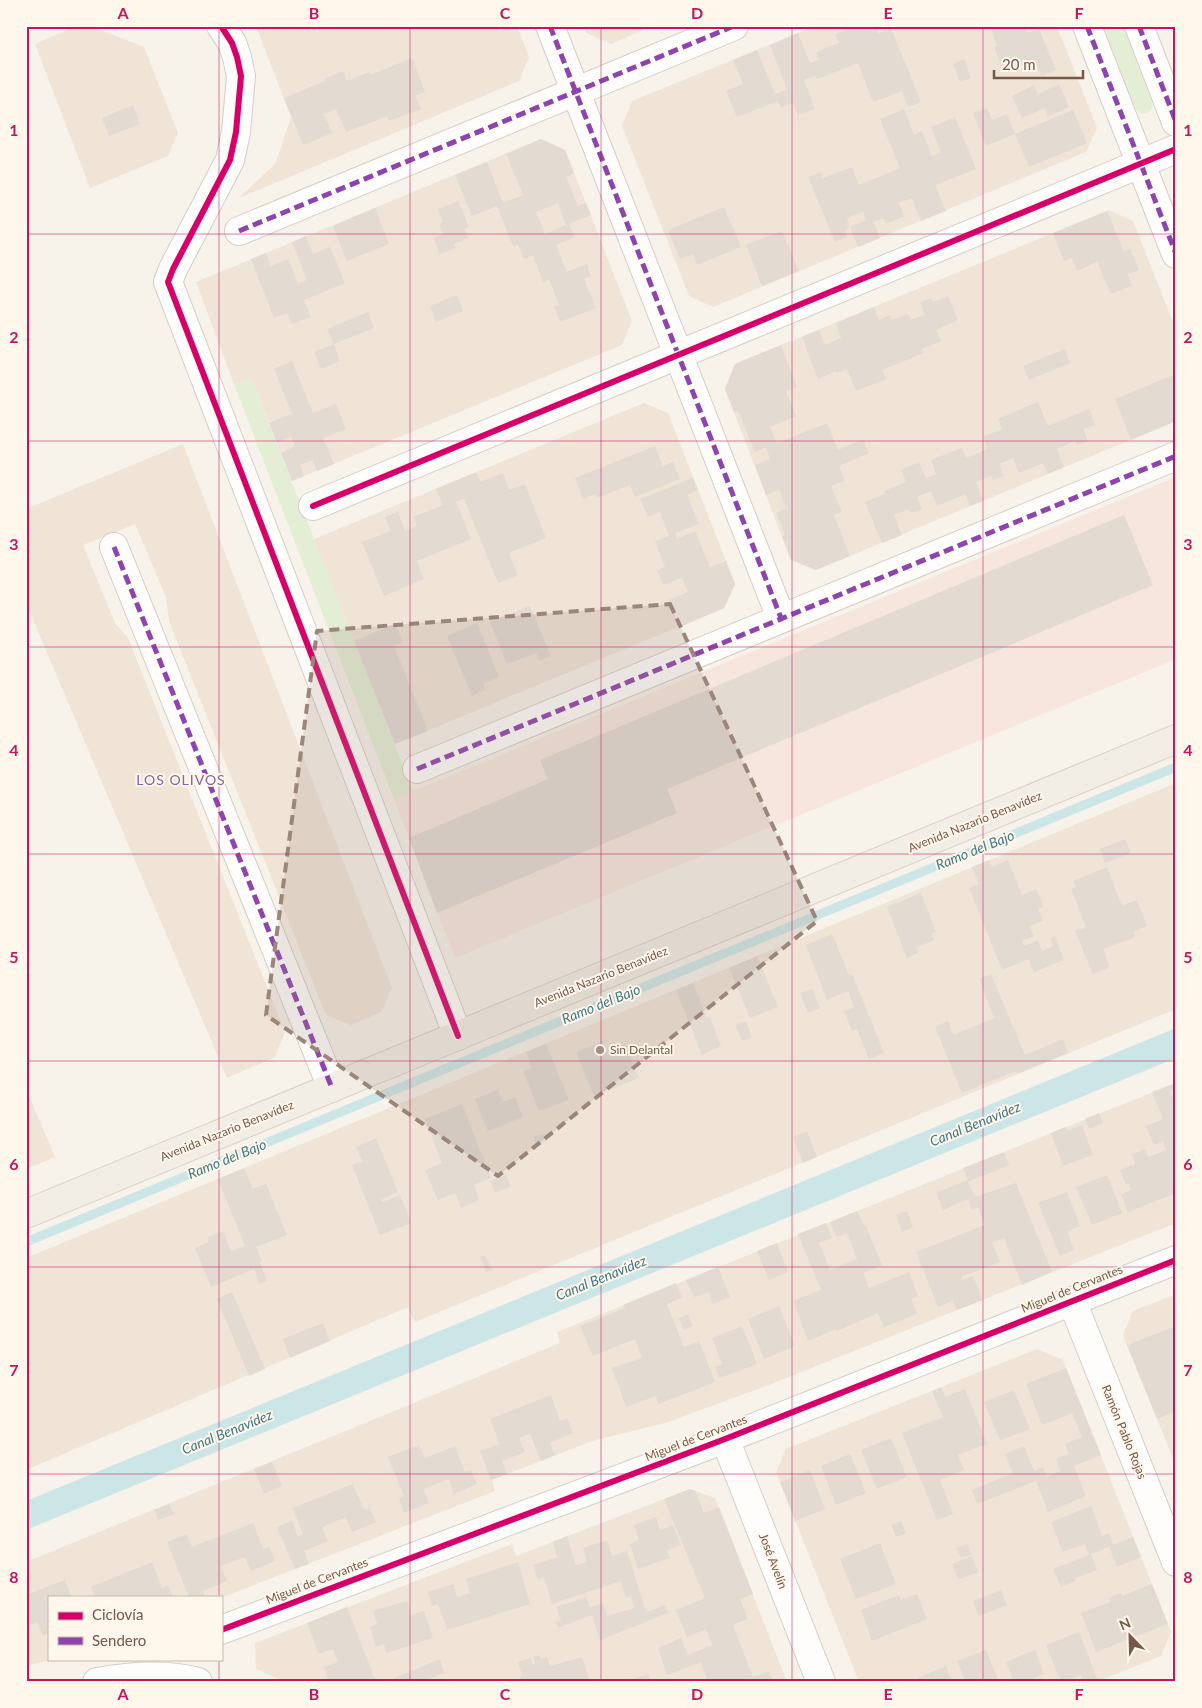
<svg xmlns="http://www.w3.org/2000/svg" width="1202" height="1708" font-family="Lato,sans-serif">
  <rect width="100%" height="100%" fill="#f7f2ea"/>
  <g fill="#f0e4d7">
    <polygon points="76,26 90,26 144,47 178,133 168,156 90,188 35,44"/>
    <polygon points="256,26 517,26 529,57 519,81 239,198 276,163 291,117"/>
    <polygon points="583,26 652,26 611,44 586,33"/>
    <polygon points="815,26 1057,26 1097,128 1086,152 713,307 689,296 622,126 632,101"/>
    <polygon points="541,139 565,150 586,203 632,321 622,345 292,481 251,378 234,384 196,282"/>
    <polygon points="1109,210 1133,221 1176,330 1176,421 816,570 791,560 725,389 735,364"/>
    <polygon points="644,403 668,413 735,584 724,608 395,744 314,539"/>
    <polygon points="183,444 392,988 381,1012 351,1025 326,1015 169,621 166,597 135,524 83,545 115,623 128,638 285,1032 275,1057 227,1078 26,603 26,509"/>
    <polygon points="1176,783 1176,1009 415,1322 408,1307 26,1470 26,1258"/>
    <polygon points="1176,1083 1176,1223 766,1386 665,1423 592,1441 492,1480 495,1491 221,1598 49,1597 49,1659 54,1659 26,1666 26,1562 560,1343 557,1332"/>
    <polygon points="26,1089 55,1157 26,1169"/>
    <polygon points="1176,1294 1176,1466 1123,1335 1133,1311"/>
    <polygon points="1037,1349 1063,1360 1171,1632 1161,1656 1096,1682 859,1682 776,1472 786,1449"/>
    <polygon points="690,1489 715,1498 787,1682 285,1682 256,1669 255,1643 512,1544 516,1556"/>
  </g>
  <polygon fill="#f7e6dd" points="1176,477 1176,659 455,958 394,799"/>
  <g fill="#e4eed5">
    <path d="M1103 26H1123L1152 103C1153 109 1149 113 1143 114L1136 109Z"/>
    <polygon points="251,378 413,791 394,799 234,384"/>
  </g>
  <polygon fill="#cce6e7" points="1176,1028 1176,1058 26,1530 26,1501"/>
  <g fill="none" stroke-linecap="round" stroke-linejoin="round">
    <polyline stroke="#cce6e7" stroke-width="9" points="26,1242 1176,767"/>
  </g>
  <g fill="#e3dad2" fill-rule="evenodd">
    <polygon points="843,26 875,26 878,34 891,28 921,102 908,107 902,91 873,102 858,63 817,79 815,76 804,80 815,109 798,115 793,103 781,108 778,101 737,117 726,91 743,84 733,60 757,50 775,94 787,90 770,45 798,33 810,63 819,60 816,52 839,43 835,35 845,31"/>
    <polygon points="990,26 1025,26 1028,33 1039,29 1056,70 1041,76 1035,60 1004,72 994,47 997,46"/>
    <polygon points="412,58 425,92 415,96 421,109 389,121 387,116 346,132 336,109 324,114 332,133 303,145 284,98 325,81 324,79 343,71 347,81 369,72 370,75"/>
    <polygon points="964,59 971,78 960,82 953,64"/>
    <polygon points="1059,84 1069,107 1048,117 1044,108 1022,118 1012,96 1034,85 1038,94"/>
    <polygon points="133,105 140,124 109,136 102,118"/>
    <polygon points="987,108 992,120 1007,114 1015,134 986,146 973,113"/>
    <polygon points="904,109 914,135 922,131 932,156 941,153 931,127 955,117 976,169 935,185 946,211 921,221 912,198 899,203 904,216 886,224 883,218 874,222 880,238 858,247 850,227 866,220 863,212 847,218 850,227 844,230 847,237 835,242 808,177 821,172 823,178 852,167 859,185 900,168 880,119"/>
    <polygon points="1073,110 1087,143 1029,167 1015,134"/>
    <path d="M541 139 565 150 574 173 566 177 578 206 586 203 591 215 569 224 575 237 556 245 567 272 587 264 591 276 584 279 596 308 560 322 554 306 559 305 549 279 543 282 533 255 524 259 518 245 513 246 497 206 472 216 455 175 487 162 503 203 523 195 506 154ZM558 203 566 225 545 234 536 212Z"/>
    <polygon points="458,201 469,227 464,229 468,238 454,244 456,248 440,254 433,238 443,234 439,224 443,222 438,209"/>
    <polygon points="724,207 741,247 697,265 693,254 680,259 668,230"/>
    <polygon points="375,208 389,244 347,261 333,226"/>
    <polygon points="1107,211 1124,252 1130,249 1139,270 1128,274 1132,286 1111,294 1097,262 1077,271 1072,258 1064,261 1053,233"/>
    <polygon points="782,231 799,271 762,286 746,245"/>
    <polygon points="306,236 313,254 330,247 345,283 304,300 311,317 292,324 287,313 274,318 251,259 266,253 271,266 288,259 298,283 307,280 292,242"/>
    <polygon points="457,295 463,311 436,322 430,306"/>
    <polygon points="948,296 958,320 936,330 941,341 922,349 924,353 882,370 886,379 856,391 847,369 837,373 836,371 818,379 802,337 819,330 825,345 841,338 836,323 874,307 879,320 890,315 892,320 908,314 911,320 925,315 920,302 931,298 933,302"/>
    <polygon points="368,312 374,328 334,344 327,329"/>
    <polygon points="334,344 340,361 321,369 314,352"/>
    <polygon points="781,345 797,387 786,391 796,416 770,427 777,443 827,423 838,450 863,439 869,453 839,466 845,481 831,486 842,512 834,515 850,556 816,570 791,560 782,536 785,535 776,513 786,508 779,490 766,495 755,465 770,459 766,447 755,452 738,411 734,412 725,389 735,364"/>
    <polygon points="1065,349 1070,363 1029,380 1023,366"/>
    <polygon points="292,361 313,413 336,404 346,429 323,438 334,464 317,471 313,460 300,465 304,476 292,481 281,453 295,446 291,436 277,443 269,423 292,414 274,369"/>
    <polygon points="1176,374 1176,421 1131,440 1115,399"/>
    <polygon points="1038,402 1048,426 1089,409 1095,425 1083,429 1088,441 1077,445 1075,441 1057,449 1064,467 1048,474 1043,463 1019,473 1013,458 999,464 1004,476 993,480 991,476 976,482 983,501 970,506 965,494 937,506 931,491 917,497 922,509 911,513 909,509 894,515 902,535 882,543 865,502 885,494 884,491 906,482 901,470 919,462 926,478 936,474 931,460 962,448 966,458 988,449 983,437 1002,429 998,419"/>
    <polygon points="655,446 663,466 673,462 680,479 635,497 630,485 597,498 596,494 583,499 575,478"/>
    <polygon points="476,472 480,482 503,473 509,490 525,484 546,538 509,553 518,575 498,583 464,499 456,502 471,539 417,561 424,579 384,596 362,542 390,531 385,517 398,512 405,531 417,526 413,517 443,505 436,489"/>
    <polygon points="693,478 698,490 687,495 699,524 675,533 677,539 695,531 710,567 726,561 735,584 724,608 680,627 669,600 688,592 682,578 663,585 657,570 665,567 655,541 669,536 660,512 648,517 640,499"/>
    <polygon points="1124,515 1153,585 667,789 677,813 437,913 409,838 548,779 540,760"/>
    <polygon points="530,606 551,656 539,661 536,653 507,664 490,622"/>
    <polygon points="477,623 499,677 483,684 485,690 472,696 447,636"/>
    <polygon points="395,624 403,643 394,646 428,731 395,744 354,641"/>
    <polygon points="1125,839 1131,853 1105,863 1100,849"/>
    <polygon points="989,860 992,867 1008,860 1022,895 1036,889 1044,907 1038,909 1043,921 1029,926 1034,936 1022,941 1024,946 1038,940 1042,951 1053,946 1050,939 1055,936 1064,960 1034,972 1029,959 1002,970 969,888 979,884 972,867"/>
    <polygon points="1107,867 1122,906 1137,900 1147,926 1133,932 1135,937 1103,949 1110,967 1093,974 1075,931 1086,927 1071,889 1076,887 1073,881"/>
    <polygon points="921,893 936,932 931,934 934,940 916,948 918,953 907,958 887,907"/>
    <polygon points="832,934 849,975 852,974 884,1053 869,1059 857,1029 852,1031 844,1011 854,1007 848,991 827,1000 806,945"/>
    <polygon points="757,956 778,1007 750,1018 729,968"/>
    <polygon points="991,974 1025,1055 1063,1039 1068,1053 1017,1074 1016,1071 962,1093 935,1027 948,1021 953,1035 994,1018 979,979"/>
    <polygon points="693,983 707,1018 710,1017 721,1046 702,1055 676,990"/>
    <polygon points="812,989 820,1008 808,1013 800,993"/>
    <polygon points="746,1021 752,1037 742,1041 735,1025"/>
    <polygon points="603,1041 607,1052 625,1044 639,1078 594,1096 576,1052"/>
    <polygon points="546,1044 569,1100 539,1111 523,1071 532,1068 526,1052"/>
    <polygon points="1176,1083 1176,1089 1170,1091 1176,1106 1176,1193 1128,1212 1121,1194 1131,1190 1129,1183 1126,1184 1120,1170 1135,1164 1132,1154 1145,1149 1149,1157 1166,1150 1163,1141 1154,1145 1146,1126 1163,1119 1152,1092"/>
    <polygon points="498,1090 503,1102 515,1097 523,1117 488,1131 475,1099"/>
    <polygon points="462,1104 491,1178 474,1185 479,1200 461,1208 455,1193 438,1200 425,1170 442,1163 425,1119"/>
    <polygon points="1099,1113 1103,1123 1089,1129 1085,1119"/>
    <polygon points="1082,1125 1093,1155 1063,1166 1051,1133 1065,1127 1067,1131"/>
    <polygon points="807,1131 817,1157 803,1163 793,1137"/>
    <polygon points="543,1134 547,1141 537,1145 533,1137"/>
    <polygon points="376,1138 398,1192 381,1200 382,1202 400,1195 411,1223 380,1235 352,1165 362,1161 356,1147"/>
    <polygon points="1004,1152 1009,1165 968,1182 975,1197 1016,1183 1052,1272 1022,1285 1004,1238 992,1243 1000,1262 961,1277 962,1280 973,1276 983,1300 957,1310 953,1300 938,1307 916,1252 985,1225 978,1207 972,1210 968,1199 943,1210 936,1193 968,1180 963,1168"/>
    <polygon points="244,1168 253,1189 266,1184 287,1235 256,1247 262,1261 260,1263 267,1281 260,1284 254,1269 211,1287 195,1248 209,1242 207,1237 223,1231 231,1251 245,1246 218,1179"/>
    <polygon points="506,1175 511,1186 495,1193 490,1181"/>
    <polygon points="1107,1175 1122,1213 1092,1225 1076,1187"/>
    <polygon points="1067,1192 1080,1226 1067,1231 1074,1250 1060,1256 1038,1203"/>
    <polygon points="857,1211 864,1226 866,1226 882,1265 863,1273 869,1288 909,1272 918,1296 911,1299 917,1314 884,1327 878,1313 837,1331 836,1329 808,1341 793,1301 821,1290 798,1234 826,1223 832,1238 819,1243 830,1270 857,1259 847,1233 837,1237 830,1222"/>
    <polygon points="907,1211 913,1227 902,1232 896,1215"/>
    <polygon points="777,1243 788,1272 769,1280 757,1251"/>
    <polygon points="485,1255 492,1270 486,1272 480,1257"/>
    <polygon points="718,1267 730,1297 713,1304 708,1292 694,1297 686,1280"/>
    <polygon points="676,1283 682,1298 667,1304 684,1347 699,1341 715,1382 658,1404 656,1396 626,1407 612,1368 642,1358 635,1339 593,1356 580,1326 625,1308 623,1305"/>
    <polygon points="232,1292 265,1369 249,1376 217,1299"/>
    <polygon points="779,1306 795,1346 764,1359 748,1319"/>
    <polygon points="688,1314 693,1326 684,1330 679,1318"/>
    <polygon points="323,1323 330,1341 290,1358 283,1339"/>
    <polygon points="742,1326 757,1364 720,1378 715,1367 722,1364 712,1338"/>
    <polygon points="1176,1326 1176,1411 1157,1419 1127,1345"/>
    <polygon points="1066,1368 1101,1455 1074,1466 1086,1496 1048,1512 1036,1481 977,1504 972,1490 1013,1473 1005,1454 1024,1446 1034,1471 1043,1467 1047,1477 1060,1471 1056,1459 1069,1454 1065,1444 1082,1437 1072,1413 1042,1425 1026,1384"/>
    <polygon points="941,1387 945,1397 965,1389 987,1444 958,1455 964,1470 940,1480 953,1514 937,1520 902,1433 943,1417 932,1391"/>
    <polygon points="1014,1390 1030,1429 1000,1440 984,1402"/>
    <polygon points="551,1395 560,1421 567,1418 573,1433 550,1443 555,1455 541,1461 530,1434 519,1438 525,1452 502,1461 507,1474 491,1480 480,1451 500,1444 490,1419"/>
    <polygon points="891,1438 907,1477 877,1489 861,1450"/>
    <polygon points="419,1445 425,1458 455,1446 465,1472 471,1470 477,1484 454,1494 449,1479 423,1489 429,1503 404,1513 399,1498 404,1496 388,1457"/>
    <polygon points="850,1454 866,1493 836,1505 821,1466"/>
    <polygon points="272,1462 282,1486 264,1494 254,1469"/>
    <polygon points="810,1470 825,1509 795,1521 780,1482"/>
    <polygon points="353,1484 364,1510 370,1508 376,1522 352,1532 346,1517 322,1527 328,1541 304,1551 309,1564 295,1569 277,1527 292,1521 298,1537 303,1534 293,1508"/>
    <polygon points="690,1489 695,1491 704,1513 719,1507 753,1594 740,1599 748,1619 733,1625 753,1677 769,1671 773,1682 731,1682 730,1679 722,1682 708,1682 701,1662 667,1675 658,1648 681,1638 688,1655 712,1645 706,1629 687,1637 676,1610 705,1598 664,1499"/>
    <polygon points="169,1504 174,1514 158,1520 154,1510"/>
    <polygon points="1091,1506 1102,1536 1109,1533 1113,1545 1133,1537 1141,1557 1117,1567 1109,1547 1091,1554 1097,1570 1075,1578 1076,1581 1061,1587 1053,1569 1089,1555 1085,1544 1063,1552 1051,1522"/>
    <polygon points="656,1517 660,1530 673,1525 681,1545 667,1550 670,1558 638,1569 630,1544 639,1540 634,1525"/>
    <polygon points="901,1521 906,1533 896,1537 891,1525"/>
    <polygon points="253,1523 263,1549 269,1547 275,1561 251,1571 245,1557 221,1566 227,1581 203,1591 205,1597 189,1597 167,1542 187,1534 192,1547"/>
    <polygon points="567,1536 576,1565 587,1562 583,1548 607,1540 612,1556 627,1551 646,1612 665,1605 668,1613 600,1640 592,1615 558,1628 555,1622 561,1620 556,1607 586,1597 590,1607 603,1603 607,1616 634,1608 631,1596 626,1598 621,1581 552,1604 544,1577 538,1579 533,1565 557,1557 553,1542"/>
    <polygon points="880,1543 896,1584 856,1599 840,1559"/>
    <polygon points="967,1544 971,1554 961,1558 957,1548"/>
    <polygon points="972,1556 978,1572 958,1580 952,1564"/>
    <polygon points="152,1562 162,1588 168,1585 173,1597 95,1597 91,1587"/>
    <polygon points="518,1562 530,1604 447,1630 438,1604 432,1606 428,1592 453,1584 457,1597 470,1593 466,1579"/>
    <polygon points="65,1580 72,1597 49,1597 49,1633 43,1636 37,1622 26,1626 26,1595"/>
    <polygon points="1152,1584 1168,1624 1096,1652 1081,1613 1110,1602 1108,1598 1121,1593 1122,1596"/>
    <polygon points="1001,1590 1007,1605 979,1616 973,1601"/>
    <polygon points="917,1594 927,1619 872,1641 861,1610 899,1595 901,1600"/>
    <polygon points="407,1601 411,1615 424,1611 433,1638 386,1653 384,1644 376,1647 370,1627 377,1624 373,1611"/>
    <polygon points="347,1607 364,1651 376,1682 329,1682 324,1667 338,1662 333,1649 319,1654 307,1623"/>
    <polygon points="1079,1632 1098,1681 1084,1682 1081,1675 1061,1682 1046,1645"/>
    <polygon points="986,1650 999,1682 966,1682 957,1661"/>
    <polygon points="1035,1650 1044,1674 1034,1678 1035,1682 1014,1682 1006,1662"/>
    <polygon points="539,1655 541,1659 547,1656 550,1666 582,1657 590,1682 522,1682 520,1676 522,1675 518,1662 531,1658 533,1665 535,1664 533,1657"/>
    <polygon points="440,1659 444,1673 421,1682 396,1682 394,1678"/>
    <polygon points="946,1666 952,1682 919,1682 918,1678"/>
    <polygon points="648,1674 651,1682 625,1682 625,1681"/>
  </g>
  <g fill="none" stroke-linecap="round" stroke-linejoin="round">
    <defs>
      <g id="street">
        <polyline points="221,26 232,43 237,57 241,76 236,132 230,160 173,269 168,282 458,1036"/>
        <polyline points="550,26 781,618"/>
        <polyline points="1087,26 1176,254"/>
        <polyline points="1139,26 1176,122"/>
        <polyline points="239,231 734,26"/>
        <polyline points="313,506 1176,149"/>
        <polyline points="114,547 332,1088"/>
        <polyline points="417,769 1176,456"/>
        <polyline points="1072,1301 1176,1562"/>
        <polyline points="725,1439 821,1682"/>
        <polyline points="221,1630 725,1439 1176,1260"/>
        <path d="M97 1682C130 1676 165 1673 198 1682"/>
      </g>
      <polyline id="primary" points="26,1214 1176,739"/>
    </defs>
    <use href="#street" stroke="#d6cec7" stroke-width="30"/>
    <use href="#primary" stroke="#d8cfc9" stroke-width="30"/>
    <use href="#street" stroke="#fefdfc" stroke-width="28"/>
    <use href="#primary" stroke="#f2ede5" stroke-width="28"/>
    <g stroke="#8e44ad" stroke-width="5" stroke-dasharray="10 5" stroke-linecap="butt">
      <polyline points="550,26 781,618"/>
      <polyline points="1087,26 1176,254"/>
      <polyline points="1139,26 1176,122"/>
      <polyline points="239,231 734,26"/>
      <polyline points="114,547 332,1088"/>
      <polyline points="417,769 1176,456"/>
    </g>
    <defs>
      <g id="cycleway">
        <polyline points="221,26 232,43 237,57 241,76 236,132 230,160 173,269 168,282 458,1036"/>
        <polyline points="313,506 1176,149"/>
        <polyline points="221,1630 725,1439 1176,1260"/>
      </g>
    </defs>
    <use href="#cycleway" stroke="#fff7eb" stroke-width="9"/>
    <use href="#cycleway" stroke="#d6006c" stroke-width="6"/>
  </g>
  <path fill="#9b867a" fill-opacity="0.2" stroke="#9b867a" stroke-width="4" stroke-dasharray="10 6" stroke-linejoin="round" d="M670 604 817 921 498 1176 266 1015 317 631Z"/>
  <path fill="none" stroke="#c2185b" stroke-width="1" stroke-opacity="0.55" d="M219 26V1597M410 26V1682M601 26V1682M792 26V1682M983 26V1682M26 234H1176M26 441H1176M26 647H1176M26 854H1176M26 1061H1176M26 1267H1176M26 1474H1176M219 1659V1682"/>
  <circle fill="#a28e82" stroke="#fff7eb" stroke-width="2" cx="600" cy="1050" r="5"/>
  <g text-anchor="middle" stroke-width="4" stroke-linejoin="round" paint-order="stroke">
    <g font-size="12" fill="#75584a" stroke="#fff7eb">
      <text transform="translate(975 822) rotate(-22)" y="4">Avenida Nazario Benavídez</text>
      <text transform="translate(601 977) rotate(-22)" y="4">Avenida Nazario Benavídez</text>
      <text transform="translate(227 1131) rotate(-22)" y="4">Avenida Nazario Benavídez</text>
      <text transform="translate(1072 1289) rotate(-22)" y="4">Miguel de Cervantes</text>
      <text transform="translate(1124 1432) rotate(68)" y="4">Ramón Pablo Rojas</text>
      <text transform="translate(696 1438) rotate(-21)" y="4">Miguel de Cervantes</text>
      <text transform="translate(773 1561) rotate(69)" y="4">José Avelín</text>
      <text transform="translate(317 1581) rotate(-21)" y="4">Miguel de Cervantes</text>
    </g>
    <g font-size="12" fill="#75584a" stroke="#fff7eb" text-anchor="start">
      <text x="610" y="1054">Sin Delantal</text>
    </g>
    <g font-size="14" letter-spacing="1" fill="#866599" stroke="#fff7eb">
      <text x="181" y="785">LOS OLIVOS</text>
    </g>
    <g font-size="14" font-style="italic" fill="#407882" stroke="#fff7eb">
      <text transform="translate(975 850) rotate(-22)" y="5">Ramo del Bajo</text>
      <text transform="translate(601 1004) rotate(-22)" y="5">Ramo del Bajo</text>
      <text transform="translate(975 1124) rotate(-22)" y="5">Canal Benavídez</text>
      <text transform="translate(227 1159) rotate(-22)" y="5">Ramo del Bajo</text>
      <text transform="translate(601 1278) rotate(-22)" y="5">Canal Benavídez</text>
      <text transform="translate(227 1432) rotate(-22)" y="5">Canal Benavídez</text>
    </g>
  </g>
  <rect width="1202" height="1708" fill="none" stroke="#fff7eb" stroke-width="55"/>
  <rect x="48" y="1596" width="175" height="65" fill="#fff7eb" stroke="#c8b7ab"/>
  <rect x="58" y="1612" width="25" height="8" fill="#d6006c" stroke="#c8b7ab"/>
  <text x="92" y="1620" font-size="15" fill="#75584a">Ciclovía</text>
  <rect x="58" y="1637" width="25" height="8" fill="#8e44ad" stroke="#c8b7ab"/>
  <text x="92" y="1646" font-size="15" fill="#75584a">Sendero</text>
  <g transform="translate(1130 1636) rotate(337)" stroke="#fff7eb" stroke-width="4" paint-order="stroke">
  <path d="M0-4L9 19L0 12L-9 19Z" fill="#75584a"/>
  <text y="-8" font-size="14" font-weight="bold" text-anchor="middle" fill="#75584a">N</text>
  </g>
  <path d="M994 70v8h89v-8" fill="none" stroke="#75584a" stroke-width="2.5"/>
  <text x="1002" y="70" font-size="15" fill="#75584a" stroke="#fff7eb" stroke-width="4" paint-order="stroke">20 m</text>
  <rect x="28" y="28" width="1146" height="1652" fill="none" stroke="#c2185b" stroke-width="2"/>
  <g font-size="16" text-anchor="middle" font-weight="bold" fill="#c2185b">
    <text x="123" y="19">A</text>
    <text x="314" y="19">B</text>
    <text x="505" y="19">C</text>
    <text x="697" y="19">D</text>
    <text x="888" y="19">E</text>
    <text x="1079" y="19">F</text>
    <text x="14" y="136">1</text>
    <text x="1188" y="136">1</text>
    <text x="14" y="343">2</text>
    <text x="1188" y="343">2</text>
    <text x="14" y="550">3</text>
    <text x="1188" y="550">3</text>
    <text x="14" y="756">4</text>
    <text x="1188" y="756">4</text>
    <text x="14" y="963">5</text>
    <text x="1188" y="963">5</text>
    <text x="14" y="1170">6</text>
    <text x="1188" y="1170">6</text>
    <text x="14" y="1376">7</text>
    <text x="1188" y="1376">7</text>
    <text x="14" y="1583">8</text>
    <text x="1188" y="1583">8</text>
    <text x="123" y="1700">A</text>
    <text x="314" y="1700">B</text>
    <text x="505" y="1700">C</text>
    <text x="697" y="1700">D</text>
    <text x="888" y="1700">E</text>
    <text x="1079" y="1700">F</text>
  </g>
</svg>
